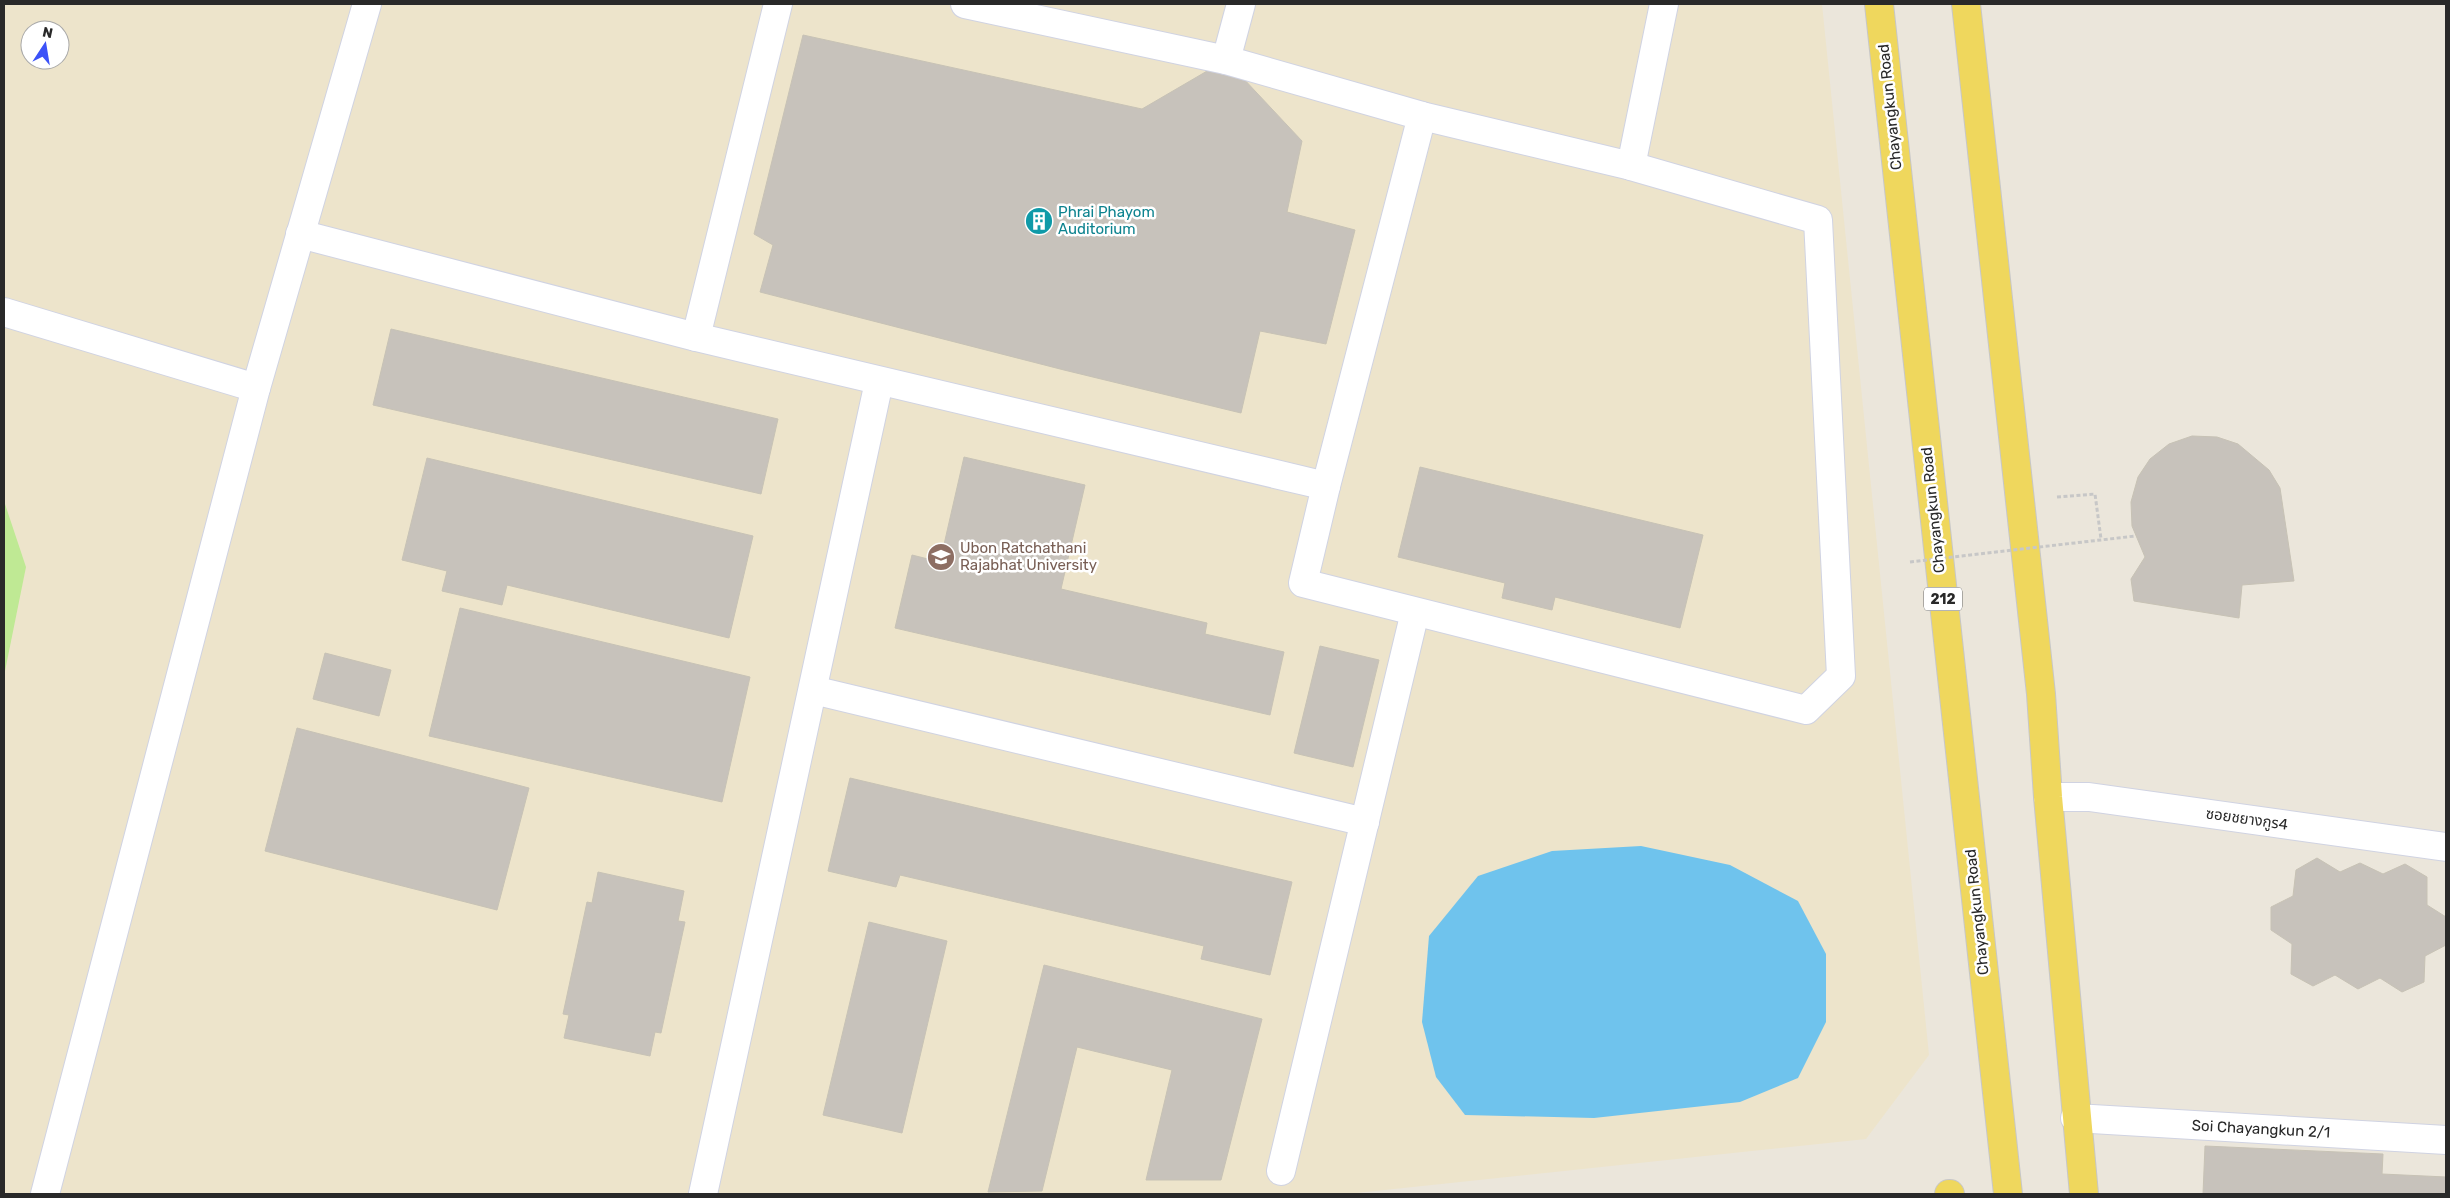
<svg xmlns="http://www.w3.org/2000/svg" width="2450" height="1198" font-family="Rubik,'Noto Sans Thai',sans-serif">
  <rect width="100%" height="100%" fill="#ebe6db"/>
  <path fill="#ede4cb" fill-rule="evenodd" d="M4 4H1822L1929 1055 1866 1139 1347 1194H4ZM30 30H60V60H30Z"/>
  <polygon fill="#bfe994" points="4,501 26,567 4,676"/>
  <polygon fill="#6fc3ed" points="1641,846 1730,865 1798,901 1826,954 1826,1022 1798,1078 1740,1102 1594,1118 1465,1115 1436,1077 1422,1022 1429,936 1478,876 1552,851"/>
  <g fill="#c7c2bb" stroke="#c7c2b5">
    <polygon points="803,35 1142,109 1226,60 1302,141 1287,212 1355,230 1326,344 1260,331 1241,413 1064,370 760,292 773,245 754,234"/>
    <polygon points="391,329 778,419 761,494 373,405"/>
    <polygon points="2192,436 2217,437 2238,444 2269,470 2280,488 2294,581 2242,585 2239,618 2134,601 2131,579 2145,557 2132,526 2131,502 2138,477 2150,459 2169,444"/>
    <polygon points="964,457 1085,485 1061,589 1207,623 1205,634 1284,652 1270,715 895,628 912,555 940,562"/>
    <polygon points="427,458 753,536 729,638 507,585 502,605 442,591 447,571 402,560"/>
    <polygon points="1420,467 1703,535 1680,628 1555,597 1552,610 1502,598 1505,583 1398,557"/>
    <polygon points="460,608 750,677 722,802 429,736"/>
    <polygon points="1320,646 1379,660 1353,767 1294,753"/>
    <polygon points="325,653 391,670 379,716 313,699"/>
    <polygon points="297,728 529,788 497,910 265,851"/>
    <polygon points="850,778 1292,882 1270,975 1201,959 1204,946 900,875 896,887 828,871"/>
    <polygon points="2317,858 2340,872 2360,863 2383,874 2405,864 2427,877 2427,905 2446,917 2446,945 2425,956 2424,982 2402,992 2380,978 2358,989 2335,975 2313,986 2291,974 2292,944 2271,930 2271,907 2293,896 2296,870"/>
    <polygon points="598,872 684,891 678,921 685,922 661,1033 655,1032 650,1056 564,1038 569,1015 563,1014 587,902 592,903"/>
    <polygon points="869,922 947,941 902,1133 823,1115"/>
    <polygon points="1044,965 1262,1019 1221,1180 1146,1180 1172,1070 1077,1047 1042,1191 988,1192"/>
    <polygon points="2205,1146 2383,1154 2382,1174 2446,1177 2446,1194 2203,1194"/>
  </g>
  <g fill="none" stroke-linecap="round" stroke-linejoin="round">
    <defs>
      <g id="minor">
        <polyline points="1226,60 1241,4"/>
        <polyline points="1631,166 1664,4"/>
        <polyline points="300,234 696,337 1326,486 1303,583 1806,710 1841,676 1818,220 1631,166 1422,116 1226,60 965,4"/>
        <polyline points="4,312 256,388"/>
        <polyline points="696,337 778,4"/>
        <polyline points="1326,486 1422,116"/>
        <polyline points="813,690 1365,822"/>
        <polyline points="2048,797 2089,797 2446,847"/>
        <polyline points="2075,1118 2446,1140"/>
        <polyline points="1281,1171 1415,612"/>
        <polyline points="45,1194 256,388 367,4"/>
        <polyline points="703,1194 879,382"/>
      </g>
      <g id="major">
        <polyline points="1879,4 2008,1194"/>
        <polyline points="1966,4 2041,694 2048,797 2084,1194"/>
        <polyline points="1949,1194 1950,1194"/>
      </g>
    </defs>
    <use href="#minor" stroke="#d0d3e2" stroke-width="30"/>
    <use href="#major" stroke="#c7c7c7" stroke-width="30"/>
    <polyline stroke="#c7c7c7" stroke-width="3" stroke-dasharray="4 2.5" stroke-linecap="butt" points="2057,497 2095,494 2101,539"/>
    <use href="#minor" stroke="#fff" stroke-width="28"/>
    <use href="#major" stroke="#efd75d" stroke-width="28"/>
    <polyline stroke="#c7c7c7" stroke-width="3" stroke-dasharray="4 2.5" stroke-linecap="butt" points="1910,562 2135,536"/>
  </g>
  <defs>
    <symbol id="building-disc" viewBox="-11 -11 22 22"><circle r="9.5" fill="#0f9aa8" stroke="#fff"/><path d="M-4-6H4V6H1V3H-1V6H-4ZM-2.5-4.3h1.7v1.8h-1.7ZM.8-4.3h1.7v1.8H.8ZM-2.5-1h1.7V.8h-1.7ZM.8-1h1.7V.8H.8Z" fill="#fff"/></symbol>
    <symbol id="university-disc" viewBox="-11 -11 22 22"><circle r="9.5" fill="#8d6e63" stroke="#fff"/><path d="M0-5L7-2L0 1L-7-2ZM-4 1L0 2.5L4 1V4Q0 6-4 4Z" fill="#fff"/></symbol>
  </defs>
  <g fill-rule="evenodd">
    <use href="#building-disc" x="1023" y="205" width="32" height="32"/>
    <use href="#university-disc" x="925" y="541" width="32" height="32"/>
  </g>
  <g text-anchor="middle" stroke-width="5" stroke-linejoin="round" paint-order="stroke">
    <rect fill="#fff" stroke="#696969" stroke-width="1" x="1924" y="587.5" width="38" height="23" rx="4"/>
    <g font-size="14" font-weight="bold" fill="#292929">
      <text x="1943" y="604">212</text>
    </g>
    <g font-size="15" fill="#292929" stroke="#fff">
      <text transform="translate(1890 107) rotate(-96)" y="5">Chayangkun Road</text>
      <text transform="translate(1933 510) rotate(-96)" y="5">Chayangkun Road</text>
      <text transform="translate(2247 819) rotate(8)" y="5">ซอยชยางกูร4</text>
      <text transform="translate(1977 912) rotate(-96)" y="5">Chayangkun Road</text>
      <text transform="translate(2261 1129) rotate(3)" y="5">Soi Chayangkun 2/1</text>
    </g>
    <g font-size="15" fill="#0d838f" stroke="#fff" text-anchor="start">
      <text x="1058" y="217">Phrai Phayom<tspan x="1058" dy="17">Auditorium</tspan></text>
    </g>
    <g font-size="15" fill="#785e54" stroke="#fff" text-anchor="start">
      <text x="960" y="553">Ubon Ratchathani<tspan x="960" dy="17">Rajabhat University</tspan></text>
    </g>
  </g>
  <rect width="2450" height="1198" fill="none" stroke="#292929" stroke-width="10"/>
  <g transform="translate(45 45) rotate(12)"><circle r="24" fill="#ffffff" stroke="#a9a9a9"/>
  <path d="M0-4L9 19L0 12L-9 19Z" fill="#3c52f8"/>
  <text y="-8" font-size="14" font-weight="bold" text-anchor="middle" fill="#292929">N</text>
  </g>
</svg>
